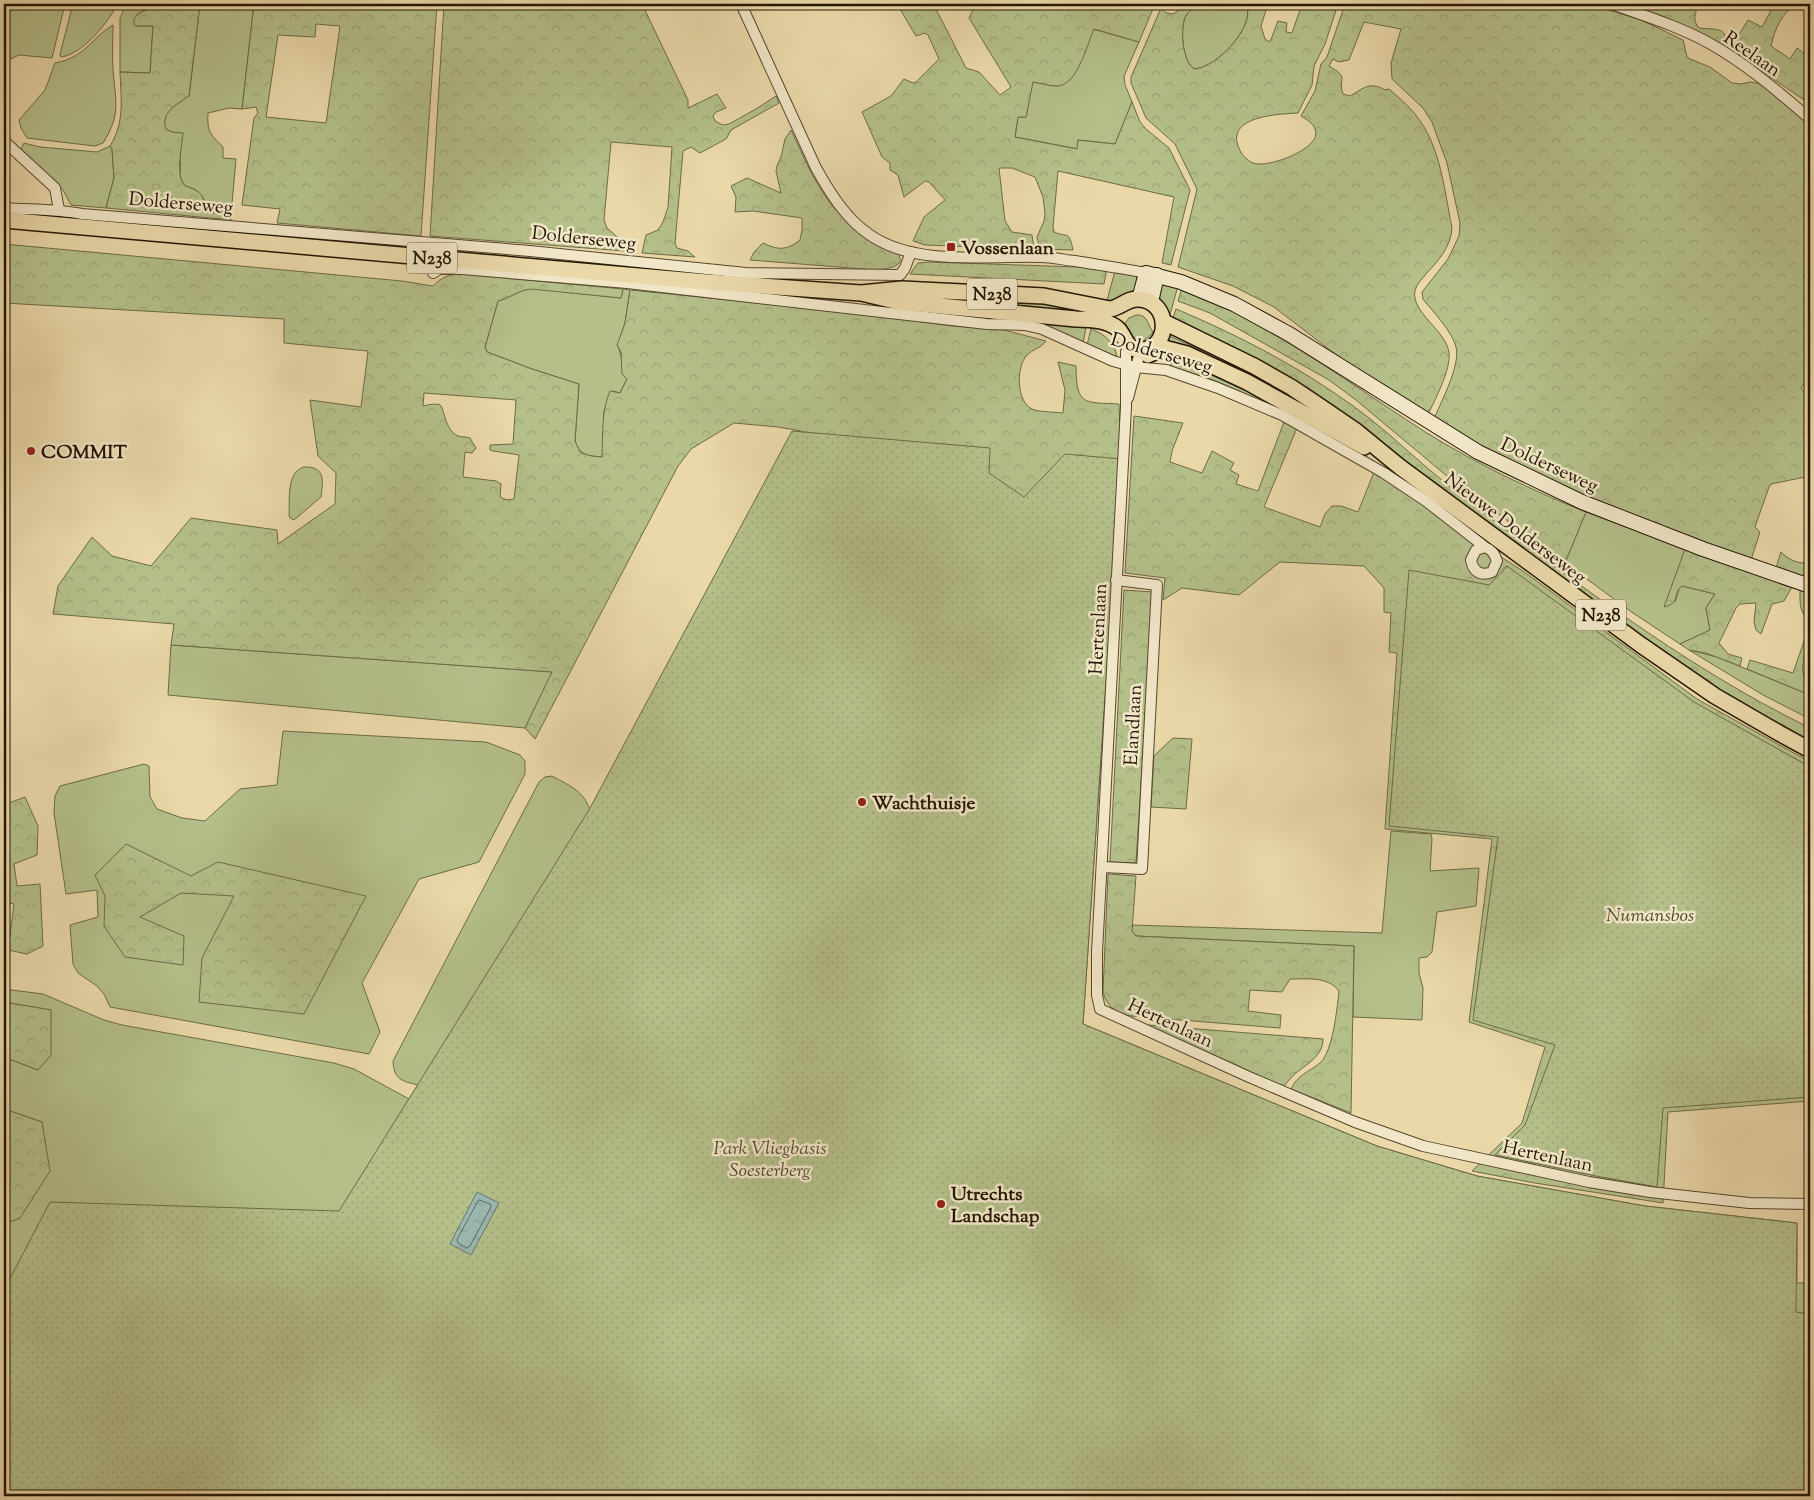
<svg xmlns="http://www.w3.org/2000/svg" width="1814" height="1500" font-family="'Sorts Mill Goudy',serif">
  <defs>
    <pattern id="forest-crowns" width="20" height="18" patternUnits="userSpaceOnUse" patternTransform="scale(1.25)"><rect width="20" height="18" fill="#b4bf8a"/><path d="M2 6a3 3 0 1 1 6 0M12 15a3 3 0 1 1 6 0" fill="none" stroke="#9ba375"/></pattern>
    <pattern id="park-dots" width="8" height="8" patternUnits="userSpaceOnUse" patternTransform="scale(1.25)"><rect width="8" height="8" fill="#b4bf8a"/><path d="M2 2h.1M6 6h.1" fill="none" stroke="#9ba375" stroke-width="1.8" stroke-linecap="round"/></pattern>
    <pattern id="water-ripples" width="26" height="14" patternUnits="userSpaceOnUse" patternTransform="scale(1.25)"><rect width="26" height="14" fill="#9ab8b1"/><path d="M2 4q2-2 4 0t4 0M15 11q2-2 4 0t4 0" fill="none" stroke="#859d97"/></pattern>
  </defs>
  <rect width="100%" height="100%" fill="#ead8a9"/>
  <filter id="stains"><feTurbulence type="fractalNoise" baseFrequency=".004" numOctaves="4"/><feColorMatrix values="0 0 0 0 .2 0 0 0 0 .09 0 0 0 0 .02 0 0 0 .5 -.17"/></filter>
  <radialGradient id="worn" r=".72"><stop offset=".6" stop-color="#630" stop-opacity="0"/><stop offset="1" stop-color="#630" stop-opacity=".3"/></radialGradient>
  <g fill="#b4bf8a" stroke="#6c6a47">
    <polygon points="4,4 65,4 52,58 19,55 4,62"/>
    <path d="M73 4H98L115 9C103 28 84 52 62 57L60 56V54Z"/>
    <polygon points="126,4 154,4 152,7 137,14 136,26 153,26 150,73 120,72 120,18"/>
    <path d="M200 4H254L242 109 229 108 208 113C207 132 210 134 223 147V158L236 159 231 214C200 215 213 205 196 190 191 187 185 188 182 182 178 175 182 166 180 159 178 150 175 141 172 132L165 129C160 113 177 104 189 96Z"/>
    <path d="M1209 4C1217 4 1241 3 1247 6 1254 28 1217 67 1195 69 1182 64 1179 24 1187 14 1193 7 1201 5 1209 4Z"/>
    <path d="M113 25C113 39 112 54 113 68 115 101 122 113 103 143L95 146 27 138 21 128 19 120 45 90 55 63C86 57 90 39 113 25Z"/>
    <polygon points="1093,29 1139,42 1124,76 1125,85 1132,102 1115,144 1078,140 1078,149 1015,137 1018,117 1026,117 1032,82 1057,86 1074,75"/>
    <polygon points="24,143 40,147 97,152 110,146 112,149 114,178 106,208 71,205 63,190 21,149"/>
    <polygon points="1115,271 1136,275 1137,280 1135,293 1106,304"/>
    <polygon points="1163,284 1178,286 1169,318 1157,293 1159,287"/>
    <path d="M531 288 621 298 623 289 630 290 625 323 618 345 627 379 620 393 613 391 604 411 603 457C588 456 579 455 575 441L579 384 532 369 487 352 485 347 498 301C510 298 519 290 531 288Z"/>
    <polygon points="898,295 1061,305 1110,318"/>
    <path d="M1136 315C1148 314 1147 324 1153 332 1148 339 1141 343 1134 338L1125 323 1129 318Z"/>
    <polygon points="1037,323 1061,324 1086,328 1083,343"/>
    <path d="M1091 329C1105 334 1116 344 1117 358L1087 345Z"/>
    <polygon points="1167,335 1272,381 1325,417 1163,344"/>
    <polygon points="1176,354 1221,374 1300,418 1216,381 1170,366"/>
    <path d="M304 467C326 466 323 482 321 497L294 520 290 518 289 515C290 500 286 472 304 467Z"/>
    <polygon points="1586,512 1685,549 1675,602 1679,589 1682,586 1715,594 1706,608 1710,630 1680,644 1633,613 1565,563"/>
    <polygon points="171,645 553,672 525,728 168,695"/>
    <polygon points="1689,650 1717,657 1810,695 1810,719 1763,695"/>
    <polygon points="283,731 486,742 520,755 525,761 525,774 479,862 419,879 362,983 380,1032 369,1054 110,1007 104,994 97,986 78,973 73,964 70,925 98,917 97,890 66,894 54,813 55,796 60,786 144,764 149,766 150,797 157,809 182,818 205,821 240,789 277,785"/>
    <path d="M552 776C574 788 584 791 592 815L237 1496H4V1249L6 1245 4 1243V1224L20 1218 42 1122 4 1109V1057L38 1070 51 1010 4 1002V989L43 994 104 1020 122 1025 334 1063 354 1069 409 1099 418 1085C402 1081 394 1080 393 1061L539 782 545 777Z"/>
    <polygon points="1391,831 1431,834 1432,839 1430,871 1479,868 1476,906 1437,912 1432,952 1427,957 1419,958 1419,973 1423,988 1422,1020 1353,1017 1354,946 1136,936 1132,931 1132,925 1382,933"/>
  </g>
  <g fill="url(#forest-crowns)" stroke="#6c6a47" fill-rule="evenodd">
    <path d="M154 4H200L189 96C177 104 160 113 166 129L172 132 183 133C182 146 176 173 183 183 187 189 196 187 202 196 204 199 204 204 206 207 212 216 222 214 231 214V220L106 208 114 178 112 149 110 146C125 122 121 98 120 72L150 73 153 26H135C129 13 148 12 154 4Z"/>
    <path d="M254 4H437L421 236 277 223 280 209 242 205 254 118 258 113 256 107 242 109ZM316 24 340 26 326 123 266 117 278 35 315 37Z"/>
    <polygon points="444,4 642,4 688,100 688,108 717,94 726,108 716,112 713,116 715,121 723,125 729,124 756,109 776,96 779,103 731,130 726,139 700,153 691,147 683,151 675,243 677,248 688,251 695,257 642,253 646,235 658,230 663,222 668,207 672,147 611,142 604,220 607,228 624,243 625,251 430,236"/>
    <path d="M897 4H924L937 11 966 68 979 72 1000 95 1011 87 969 18 976 4H1155L1139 42 1094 29C1087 45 1077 87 1056 86 1048 86 1040 83 1033 82L1026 117H1018L1015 137 1077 149 1078 140 1115 144 1132 102 1140 122 1146 129 1169 148 1190 190 1171 265 1162 263 1174 197 1058 171 1053 227 1054 232C1068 238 1069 230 1073 250L1040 249 1037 237 1044 221 1045 214 1043 197 1035 177 1012 168H999L1005 221 1012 232 1032 235 1034 249 925 245 913 241 924 217 945 200 929 182 925 181 904 197 898 175 890 170V163L882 157 862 112 891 96 904 79 913 83 916 82 939 59 928 35 925 33 916 36Z"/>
    <path d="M1188 4H1209C1201 5 1193 7 1187 14 1179 24 1182 64 1195 69 1217 67 1254 28 1247 6L1243 4H1268L1261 26 1265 39 1270 42 1278 21 1287 23 1286 32 1292 33 1302 4H1338L1325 44 1314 66 1312 85 1298 113C1279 114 1227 116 1238 146 1241 154 1246 160 1253 163 1267 169 1324 148 1315 129 1313 123 1306 119 1301 116L1315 91 1321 64 1327 57 1345 4H1590L1641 20 1683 40 1687 57 1690 59 1710 67 1732 83 1740 84 1751 82 1762 84 1810 119V374L1801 388 1810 397V476L1771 484 1769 487 1755 527 1760 532 1751 560 1706 544 1550 484 1433 421C1440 404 1461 365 1456 347 1452 331 1433 312 1423 299L1422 292 1448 259 1459 236 1460 223 1447 163 1432 122 1423 108 1392 79 1391 63 1401 29 1364 22 1349 60 1339 62 1333 59 1329 66C1351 79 1337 77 1343 94L1350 96C1364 88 1370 81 1385 90L1389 89C1398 97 1408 105 1415 114 1441 146 1444 189 1452 228 1451 247 1438 261 1426 274 1422 279 1417 284 1415 290 1410 312 1447 331 1449 353 1451 370 1435 399 1428 415L1343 360 1274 307 1233 286 1178 267 1197 189 1175 144 1146 118 1131 83V77L1161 8 1167 13 1173 14Z"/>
    <path d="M1629 4H1699C1695 13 1692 20 1699 28 1716 30 1730 26 1724 48L1669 20Z"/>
    <path d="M1773 4H1796C1781 14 1775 29 1771 46L1790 59 1797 48 1810 58V104L1766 74 1729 51 1748 20 1762 27 1773 7Z"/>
    <path d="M791 130C808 166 823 206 858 229 870 237 883 244 895 251 911 266 887 269 876 270L750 260 754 252 763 243C778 250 786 251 800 240L802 230V218L753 211 735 212 736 197 731 186 747 178 781 193 776 171 777 166 781 157 785 139Z"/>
    <path d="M4 244 402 281 433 286C442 277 449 274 462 274L623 289 621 298 531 289C519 290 510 298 498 301L485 347 487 352 532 369 579 384 575 441 580 452 591 456 602 457C603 435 601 412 610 391L620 393 627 379 622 374 621 352 617 345 625 323 630 290 847 312 953 326 1004 330 1046 341C1041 348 1033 349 1027 355 1016 367 1016 401 1032 409 1037 412 1056 412 1063 413L1065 390 1058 362 1076 366C1076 407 1085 402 1119 404L1121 459 1083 1024 1377 1146 1477 1176 1645 1206 1797 1223V1283H1810V1389L1109 1084 801 431 778 427 734 423 691 449 678 466 535 739 525 728 552 672 171 645 174 624 53 614 58 586 92 537 112 556 151 566 191 518 277 530 278 544 335 504 336 473 318 456 310 400 361 407 368 351 284 343V319L4 303ZM424 393 516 400 513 444 490 445V450L493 451 519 455 514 499 507 500 500 497 501 484 496 481 463 477 465 452 472 453 476 448 470 438C467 437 461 437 458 436 444 429 445 409 440 405 435 403 428 405 423 406Z"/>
    <polygon points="930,262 1107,268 1104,284 910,274 918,263"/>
    <path d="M1182 288C1207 297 1231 310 1254 323 1314 356 1369 396 1427 433 1477 464 1531 490 1586 512L1565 563 1448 477 1356 400 1329 380 1210 313 1178 301Z"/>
    <path d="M1176 309C1243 337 1311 373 1369 418 1396 439 1421 464 1448 485 1561 572 1681 665 1810 728V743L1698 679 1335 410 1172 321Z"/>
    <polygon points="1134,416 1183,423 1172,451 1170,462 1202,473 1212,451 1234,463 1230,470 1239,475 1236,484 1258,491 1284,422 1297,428 1264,507 1320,527 1325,514 1332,506 1341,506 1358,512 1374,472 1421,502 1437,516 1523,571 1697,699 1810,762 1810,1101 1668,1112 1663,1203 1535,1183 1472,1171 1522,1123 1545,1047 1469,1022 1492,839 1385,829 1397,653 1389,652 1391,613 1384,612 1384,588 1364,566 1280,562 1239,595 1182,588 1163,600 1165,578 1125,573"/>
    <path d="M1685 549 1792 587 1784 601 1772 604 1761 634 1756 630 1754 622 1756 603 1740 604 1736 608 1719 643 1728 654 1742 658 1740 666 1706 653 1689 650 1680 644 1710 630 1706 608 1715 594 1682 586C1672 594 1681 603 1664 607Z"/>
    <path d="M1781 552C1789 560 1799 565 1810 562L1807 578 1776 568Z"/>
    <polygon points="1124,590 1153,592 1136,863 1110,862"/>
    <path d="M1800 590 1810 593V621C1799 613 1800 603 1800 590Z"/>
    <path d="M1810 624C1810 631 1812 639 1810 645 1806 661 1798 664 1806 681L1810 683V695L1747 669 1750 660 1793 673Z"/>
    <polygon points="1173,738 1192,739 1186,809 1151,807 1154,756"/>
    <polygon points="25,797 38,826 37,855 14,864 17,886 40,884 43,946 27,954 8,950 14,904 4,902 4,805"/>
    <polygon points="126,844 191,876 218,862 366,896 304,1014 199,1002 202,958 234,896 181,893 140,917 184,936 183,965 125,957 104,926 105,896 95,875"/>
    <path d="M1108 874 1136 876 1132 931 1136 936 1354 946 1351 1113 1291 1089C1297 1075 1309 1072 1320 1063 1333 1051 1337 1009 1339 991 1328 976 1306 979 1290 979L1282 992 1250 990 1248 1011 1281 1015 1280 1028 1131 1016C1117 1014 1106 1006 1103 992Z"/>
    <polygon points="4,1002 51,1010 51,1055 38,1070 4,1057"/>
    <path d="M1148 1025 1323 1039C1323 1062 1296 1066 1284 1087Z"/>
    <polygon points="4,1109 42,1122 50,1171 20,1218 4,1224"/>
  </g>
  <g fill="url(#park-dots)" stroke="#6c6a47">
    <polygon points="792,431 990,448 989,473 1024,497 1065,454 1121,459 1083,1024 1377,1146 1477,1176 1645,1206 1797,1223 1796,1312 1810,1314 1810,1496 4,1496 4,1290 50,1202 339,1211 590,808"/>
    <polygon points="1507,566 1694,702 1810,767 1810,1097 1663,1108 1657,1187 1596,1176 1495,1155 1525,1125 1555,1045 1473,1020 1498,837 1389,826 1409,570 1489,585"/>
  </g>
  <polygon fill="url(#water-ripples)" stroke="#6b776c" points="477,1192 499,1203 471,1255 450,1244"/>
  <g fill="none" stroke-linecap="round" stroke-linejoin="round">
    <polygon stroke="#5f675a" stroke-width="1" points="479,1200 490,1204 491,1207 470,1246 467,1248 458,1243 457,1240"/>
    <defs>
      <g id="minor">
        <path d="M741 4 816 168C830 193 846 219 870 235 916 267 988 255 1041 257 1052 257 1064 260 1075 261 1099 265 1122 268 1146 273"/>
        <path d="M1612 4C1645 16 1678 26 1709 43 1745 63 1779 92 1810 119"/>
        <polyline points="4,141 55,188 59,210"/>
        <path d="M4 208C30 210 56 209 82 214L530 251 746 273 900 275 905 268 911 252"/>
        <path d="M433 273 439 269H462L627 283 987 324 1025 325 1042 329 1113 361 1135 367 1166 370 1218 388 1282 415 1384 473 1426 501 1485 547C1492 550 1494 553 1497 561L1492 572C1480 577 1473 571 1471 560L1476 550 1485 547"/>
        <polyline points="1126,352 1126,407 1097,952 1097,995 1100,1009 1249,1077 1355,1122 1423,1146 1589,1182 1650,1192 1749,1203 1810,1204"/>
        <polyline points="1128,398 1139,356"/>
        <polyline points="1103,867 1142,869 1157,585 1116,580"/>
      </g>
      <g id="secondary">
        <polyline points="1139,299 1146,273 1181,282 1234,304 1289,334 1478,452 1582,502 1703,549 1810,586"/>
        <polyline points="1151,302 1157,275"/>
      </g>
      <g id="primary">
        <path d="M4 220 707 282 861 293 899 302 1076 319C1088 319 1107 320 1117 328 1126 336 1125 350 1141 350 1171 349 1171 301 1139 299 1127 298 1120 308 1110 309L1044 296 902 289 861 293"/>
        <polyline points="1164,322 1254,366 1291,387 1315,403 1356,431 1400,467 1641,645 1715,696 1779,733 1810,750"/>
        <polyline points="1148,355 1164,348 1187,354 1247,382 1364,447"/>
      </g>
    </defs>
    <use href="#minor" stroke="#56462d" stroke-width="12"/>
    <use href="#secondary" stroke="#241604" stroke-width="16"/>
    <use href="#primary" stroke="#241604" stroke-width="18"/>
    <use href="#minor" stroke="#f1e6c7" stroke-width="10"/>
    <use href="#secondary" stroke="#f1e6c7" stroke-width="14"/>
    <use href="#primary" stroke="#ead8a9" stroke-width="15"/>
  </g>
  <g fill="#8f2418" stroke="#f1e6c7" stroke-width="2">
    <rect x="946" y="242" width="10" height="10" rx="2.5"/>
    <circle cx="31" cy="451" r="5"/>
    <circle cx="862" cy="802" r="5"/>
    <circle cx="941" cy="1204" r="5"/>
  </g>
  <g text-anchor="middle" stroke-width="5" stroke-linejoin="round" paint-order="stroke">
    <g fill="#f1e6c7" stroke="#62543e" stroke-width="1">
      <rect x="407" y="242.5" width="50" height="31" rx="4"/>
      <rect x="967" y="278.5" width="50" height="31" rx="4"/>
      <rect x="1576" y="599.5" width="50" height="31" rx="4"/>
    </g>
    <g font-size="18" font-weight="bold" fill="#241604">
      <text x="432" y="264">N238</text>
      <text x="992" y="300">N238</text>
      <text x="1601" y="621">N238</text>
    </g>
    <g font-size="19" fill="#241604" stroke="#f1e6c7">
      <text transform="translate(1753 53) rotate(35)" y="7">Reelaan</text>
      <text transform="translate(181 202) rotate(5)" y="7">Dolderseweg</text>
      <text transform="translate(584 237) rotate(6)" y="7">Dolderseweg</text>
      <text transform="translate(1162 352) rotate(16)" y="7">Dolderseweg</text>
      <text transform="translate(1550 464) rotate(25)" y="7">Dolderseweg</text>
      <text transform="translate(1516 527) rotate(37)" y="7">Nieuwe Dolderseweg</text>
      <text transform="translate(1097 629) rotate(-87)" y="7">Hertenlaan</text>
      <text transform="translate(1132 725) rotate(-87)" y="7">Elandlaan</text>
      <text transform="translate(1171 1022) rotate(25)" y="7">Hertenlaan</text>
      <text transform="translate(1548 1155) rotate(12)" y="7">Hertenlaan</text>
    </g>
    <g font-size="19" font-weight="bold" fill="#241604" stroke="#f1e6c7" text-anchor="start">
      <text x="961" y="254">Vossenlaan</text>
      <text x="41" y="458">COMMIT</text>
      <text x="872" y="809">Wachthuisje</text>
      <text x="951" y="1200">Utrechts<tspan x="951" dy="22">Landschap</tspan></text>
    </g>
    <g font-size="19" font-style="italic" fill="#4f492c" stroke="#f1e6c7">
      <text x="1650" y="921">Numansbos</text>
      <text x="770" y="1154">Park Vliegbasis<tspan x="770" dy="22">Soesterberg</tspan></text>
    </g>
  </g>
  <rect width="1814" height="1500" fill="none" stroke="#ead8a9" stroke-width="20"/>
  <rect x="5" y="5" width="1804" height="1490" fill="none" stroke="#241604" stroke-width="2.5"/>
  <rect x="10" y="10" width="1794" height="1480" fill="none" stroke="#241604"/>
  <rect width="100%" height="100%" filter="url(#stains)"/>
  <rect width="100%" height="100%" fill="url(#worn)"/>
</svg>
